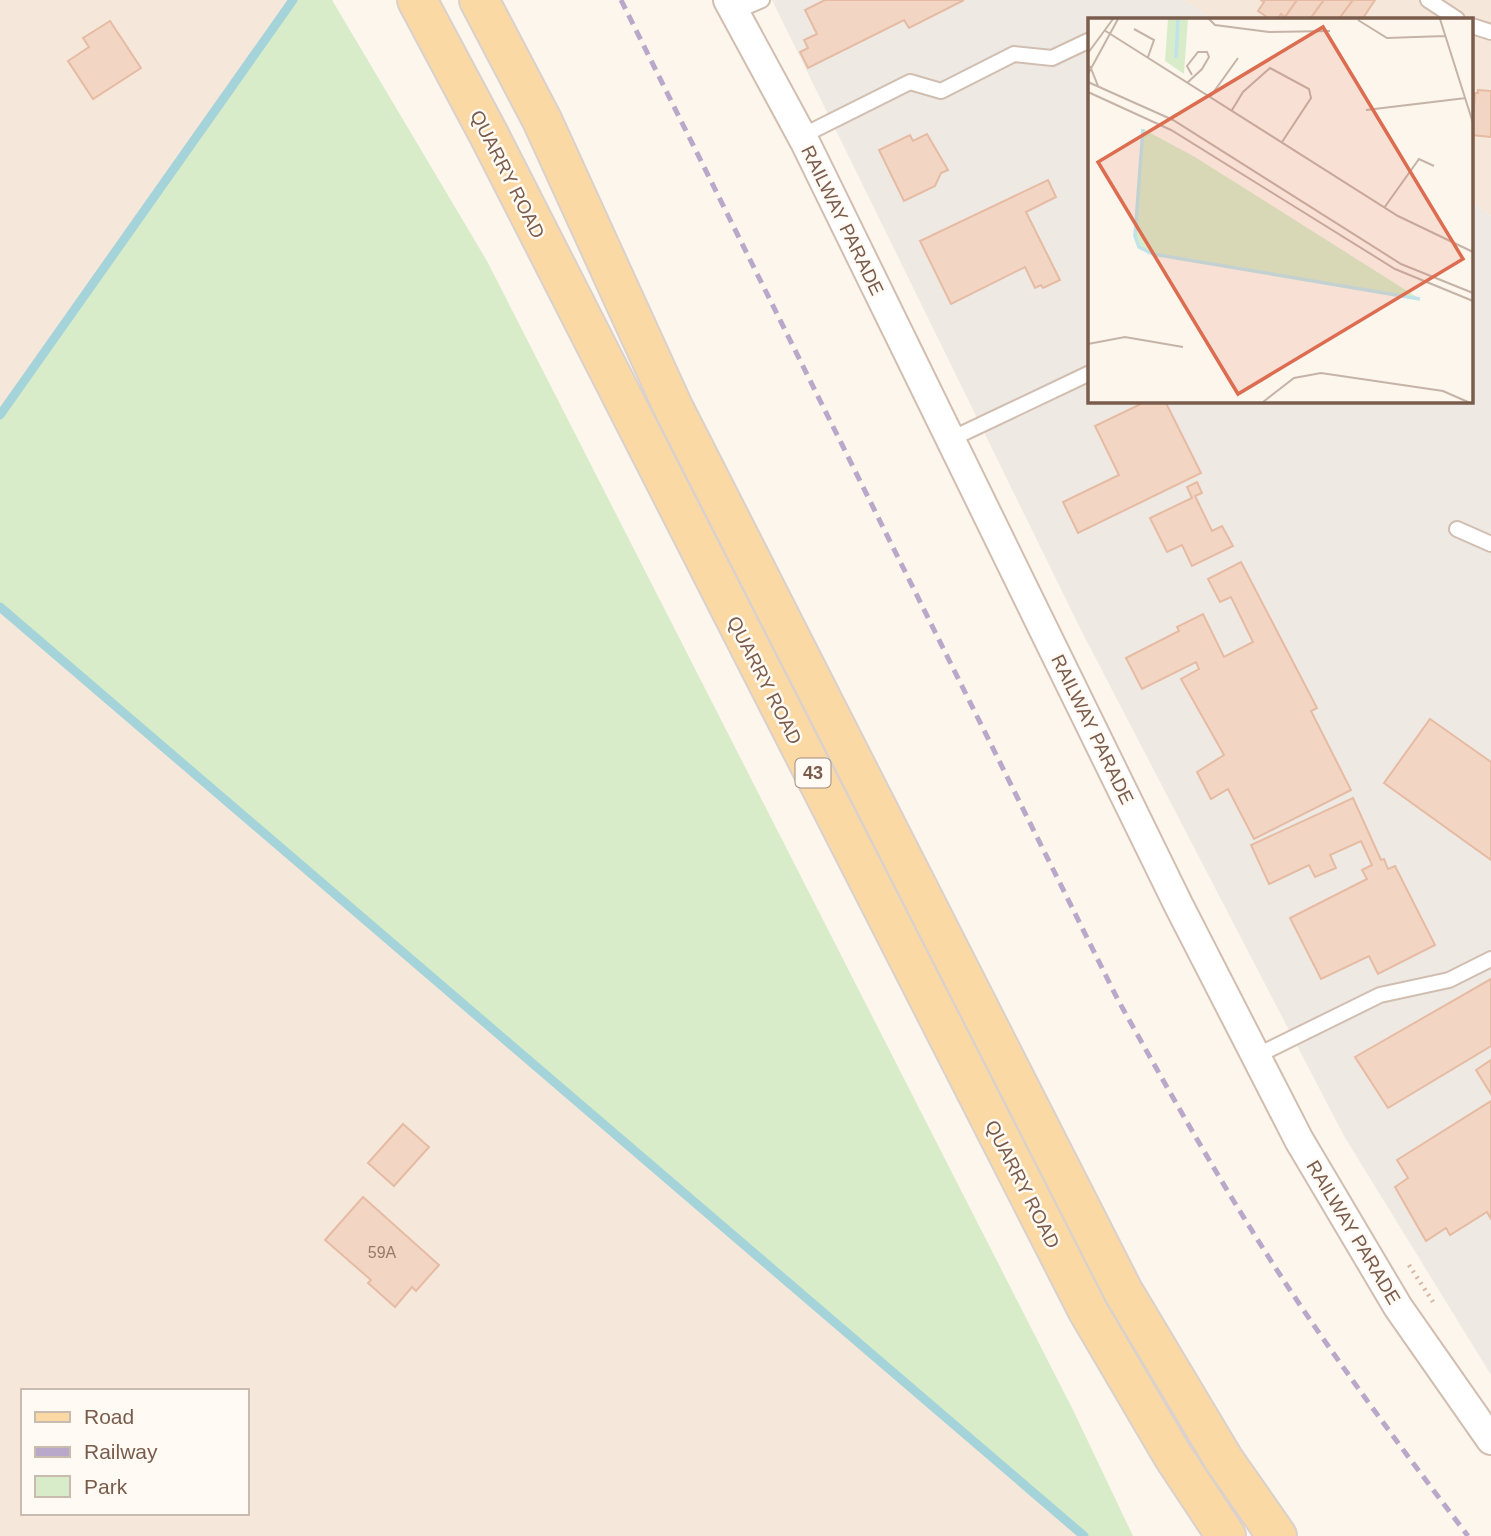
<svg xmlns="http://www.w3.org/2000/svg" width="1491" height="1536" font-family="Arial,sans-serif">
  <rect width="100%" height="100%" fill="#fdf6ec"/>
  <g fill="#f5e8da" fill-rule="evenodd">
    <polygon points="0,0 293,0 0,415"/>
    <polygon points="1184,0 1491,0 1491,216 1472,202 1472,19 1211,19"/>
    <path d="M0 607 1084 1536H0ZM23 1391H247V1513H23Z"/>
  </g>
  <polygon fill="#efe9e4" points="772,0 1184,0 1211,19 1090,19 1090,401 1472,401 1472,202 1491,216 1491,1375 1344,1136 1081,630"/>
  <polygon fill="#d8ecc9" points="293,0 332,0 487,261 1073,1410 1133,1536 1084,1536 0,607 0,415"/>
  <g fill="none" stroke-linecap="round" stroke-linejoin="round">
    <g stroke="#a5d3da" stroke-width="9">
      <polyline points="0,415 293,0"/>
      <polyline points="0,607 1084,1536"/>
    </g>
  </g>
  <g fill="#f3d5c3" stroke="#e6bba3" stroke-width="2">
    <polygon points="825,0 964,0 909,28 904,20 808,68 800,52 808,48 804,40 817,34 805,10"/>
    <polygon points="1261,0 1297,0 1285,17 1281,14 1278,19 1270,19 1258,11 1264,2"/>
    <polygon points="1297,0 1324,0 1310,19 1284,19"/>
    <polygon points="1324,0 1353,0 1339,19 1310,19"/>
    <polygon points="1353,0 1375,0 1363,18 1365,19 1339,19"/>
    <polygon points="110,21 141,68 93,99 68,61 89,47 83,38"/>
    <polygon points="1478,90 1491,91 1491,137 1472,135 1475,93 1478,93"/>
    <polygon points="927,134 948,170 941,173 935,186 904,201 879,150 910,135 913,141"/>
    <polygon points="1048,180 1056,197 1026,212 1060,280 1043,288 1041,285 1035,288 1025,267 951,304 920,241"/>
    <polygon points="1147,401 1165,401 1201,473 1078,533 1063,502 1119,475 1095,426"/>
    <polygon points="1197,482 1202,493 1195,496 1212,531 1222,526 1233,546 1192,566 1182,545 1167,552 1150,518 1192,498 1187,487"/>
    <polygon points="1241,562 1317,708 1311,711 1351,790 1254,839 1228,789 1211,799 1197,772 1224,755 1181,679 1199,669 1196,662 1142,689 1126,658 1179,631 1177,627 1203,614 1224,657 1253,642 1231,597 1220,602 1208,579"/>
    <polygon points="1430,719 1491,762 1491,860 1384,783"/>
    <polygon points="1353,798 1381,860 1384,859 1388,869 1395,866 1435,945 1378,974 1369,956 1321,979 1290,918 1367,879 1362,870 1372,865 1361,841 1330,855 1336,868 1315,877 1309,865 1269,884 1251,845"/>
    <polygon points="1491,979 1491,1046 1388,1108 1355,1057"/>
    <polygon points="1491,1060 1491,1094 1476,1070"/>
    <polygon points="1491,1101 1491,1219 1487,1212 1450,1235 1446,1228 1426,1241 1395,1187 1408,1178 1397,1160"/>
    <polygon points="403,1124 429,1147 394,1186 368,1163"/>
    <polygon points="363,1197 439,1265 416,1291 412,1287 395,1307 368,1283 371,1280 325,1240"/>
  </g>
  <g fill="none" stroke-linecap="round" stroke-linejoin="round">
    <defs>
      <g id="service">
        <polyline points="1428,0 1457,19"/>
        <polyline points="734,12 762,0"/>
        <polyline points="1472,26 1491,32"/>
        <polyline points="802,136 910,82 941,91 1014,54 1052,58 1090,40"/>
        <polyline points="951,439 1090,373"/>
        <polyline points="1457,529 1491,544"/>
        <polyline points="1256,1056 1380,995 1449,980 1491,959"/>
      </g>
      <polyline id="minor" points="728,0 805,142 1178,904 1299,1140 1398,1307 1491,1440"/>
      <g id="primary">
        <polyline points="417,0 489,135 1088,1311 1173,1456 1226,1536"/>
        <polyline points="479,0 542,120 673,407 1123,1291 1224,1460 1277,1536"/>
      </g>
    </defs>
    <use href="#service" stroke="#d1beb0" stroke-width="18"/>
    <use href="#minor" stroke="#d1beb0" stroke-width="32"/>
    <use href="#primary" stroke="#dad1cd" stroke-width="42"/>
    <polyline stroke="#d9b8a5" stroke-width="4.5" stroke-dasharray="2 5" stroke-linecap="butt" points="1409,1265 1435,1305"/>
    <use href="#service" stroke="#fff" stroke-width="14"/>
    <use href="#minor" stroke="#fff" stroke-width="28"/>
    <use href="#primary" stroke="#fbd9a5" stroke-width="38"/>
    <path stroke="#b9a8c9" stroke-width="5" stroke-dasharray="10 7" stroke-linecap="butt" d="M621 0 1118 1000C1174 1100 1230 1200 1294 1296 1349 1378 1408 1457 1468 1536"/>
  </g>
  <g text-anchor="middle" stroke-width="5" stroke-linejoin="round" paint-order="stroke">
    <g font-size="16" fill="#987a6a">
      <text x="382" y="1258">59A</text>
    </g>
    <rect fill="#fffaf3" stroke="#a28b7f" stroke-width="2" x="795.5" y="758.5" width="35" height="29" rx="5"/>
    <g font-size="18" font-weight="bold" fill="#7a5c4d">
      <text x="813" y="779">43</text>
    </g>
    <g font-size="19" fill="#7a5c4d" stroke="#fffaf3">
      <text transform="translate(508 174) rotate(63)" y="7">QUARRY ROAD</text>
      <text transform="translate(843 220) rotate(64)" y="7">RAILWAY PARADE</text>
      <text transform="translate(765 680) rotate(63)" y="7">QUARRY ROAD</text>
      <text transform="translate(1093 729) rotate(64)" y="7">RAILWAY PARADE</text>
      <text transform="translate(1023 1184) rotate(63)" y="7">QUARRY ROAD</text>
      <text transform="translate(1354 1232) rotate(59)" y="7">RAILWAY PARADE</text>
    </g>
  </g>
  <g transform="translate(1088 18)">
    <rect width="385" height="385" fill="#fdf6ec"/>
    <path d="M80 1H100L96 56 77 43ZM55 111 107 139 332 281 65 236 51 229 47 218Z" fill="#d8ecc9"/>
    <path fill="none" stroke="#bfe3e8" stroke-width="3.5" d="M88 40 90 1M55 111 47 218 51 229 65 236 332 281"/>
    <path fill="none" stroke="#c5b3a7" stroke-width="2" d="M121 1 127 7 181 14 242 13M352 1 385 105M270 2 299 20 357 18M46 11 66 22 60 39M16 12 310 198 385 234M0 35 25 1M2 48 10 68M0 56 30 1M0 64 85 102 313 246 385 275M99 65 114 51 121 39 119 34H110L99 48 104 57M0 74 83 112 307 251 385 283M122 79 150 40M144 92 155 74 182 50 221 71 223 80 194 124M278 92 378 80M296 190 331 141 346 148M0 326 37 319 95 329M175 384 206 360 233 355 355 373 380 384"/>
    <path fill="#dc6d51" fill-opacity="0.15" stroke="#dc6d51" stroke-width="3.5" d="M235 9 375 241 150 376 10 144Z"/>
    <rect width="385" height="385" fill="none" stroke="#7a5c4d" stroke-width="3.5"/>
  </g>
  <rect x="21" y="1389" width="228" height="126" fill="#fffaf3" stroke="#cabbb1" stroke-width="2"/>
  <rect x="35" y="1412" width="35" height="10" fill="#fbd9a5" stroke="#cabbb1" stroke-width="2"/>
  <text x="84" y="1424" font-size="21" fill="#7a5c4d">Road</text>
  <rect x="35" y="1447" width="35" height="10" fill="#b9a8c9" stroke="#cabbb1" stroke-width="2"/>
  <text x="84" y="1459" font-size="21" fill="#7a5c4d">Railway</text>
  <rect x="35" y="1476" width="35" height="21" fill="#d8ecc9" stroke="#cabbb1" stroke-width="2"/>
  <text x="84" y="1494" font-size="21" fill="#7a5c4d">Park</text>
</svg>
